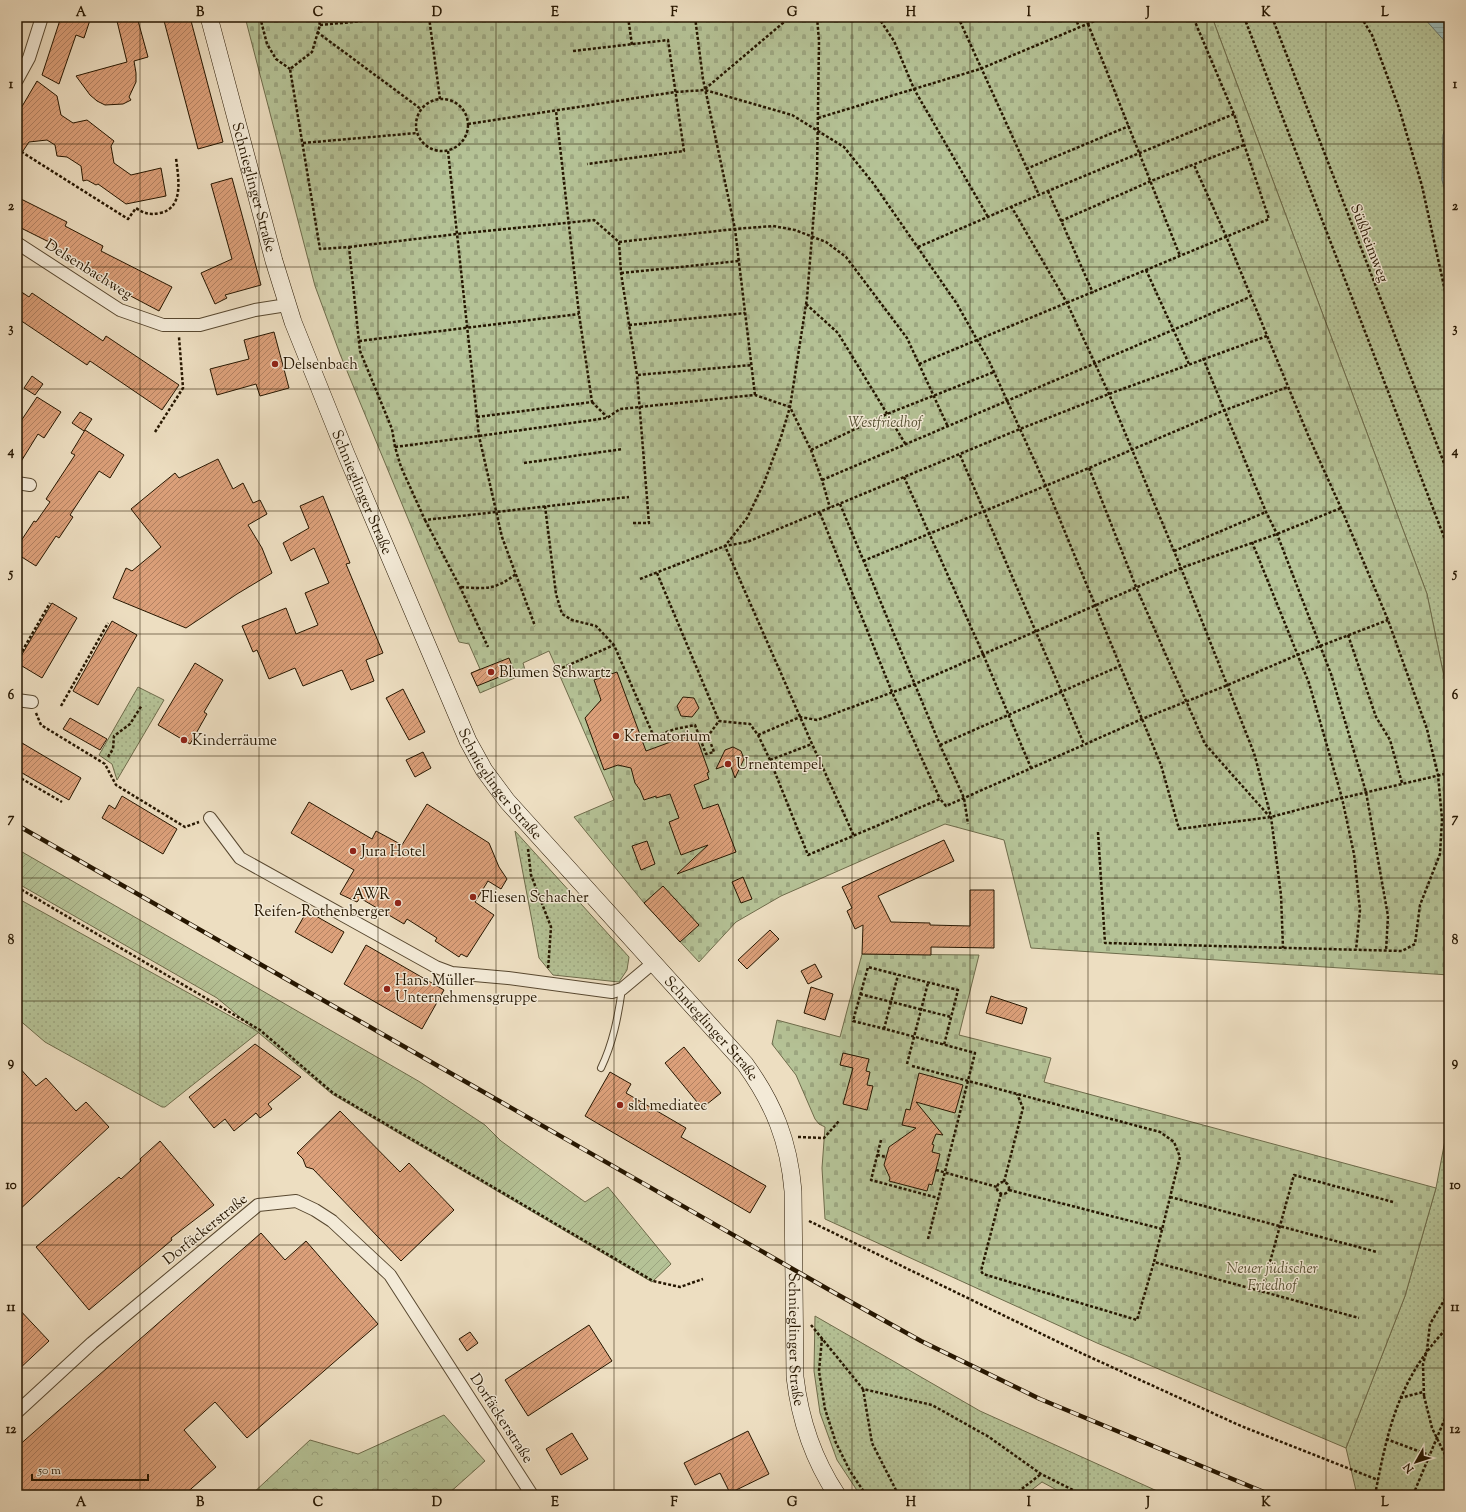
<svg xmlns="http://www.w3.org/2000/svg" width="1466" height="1512" font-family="'Sorts Mill Goudy',serif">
  <defs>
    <pattern id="grass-dots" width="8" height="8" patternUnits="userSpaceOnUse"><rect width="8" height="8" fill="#b5c296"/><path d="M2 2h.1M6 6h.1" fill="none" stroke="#9ca680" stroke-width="1.8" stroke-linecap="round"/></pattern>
    <pattern id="forest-crowns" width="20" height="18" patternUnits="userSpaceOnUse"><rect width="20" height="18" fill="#b5c296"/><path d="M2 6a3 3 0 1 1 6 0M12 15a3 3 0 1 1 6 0" fill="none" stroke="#9ca680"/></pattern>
    <pattern id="cemetery-stones" width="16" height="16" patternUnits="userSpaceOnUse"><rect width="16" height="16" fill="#b5c296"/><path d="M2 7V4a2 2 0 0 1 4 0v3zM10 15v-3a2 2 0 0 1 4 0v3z" fill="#9ca680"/></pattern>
    <pattern id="garden-furrows" width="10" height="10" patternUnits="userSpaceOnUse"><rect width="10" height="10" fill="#b5c296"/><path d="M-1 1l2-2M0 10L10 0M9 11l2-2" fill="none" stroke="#9ca680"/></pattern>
    <pattern id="water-rules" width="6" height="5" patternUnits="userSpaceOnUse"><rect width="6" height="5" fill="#9abbb8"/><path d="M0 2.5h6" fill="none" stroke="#85a09c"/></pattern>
    <pattern id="building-hatch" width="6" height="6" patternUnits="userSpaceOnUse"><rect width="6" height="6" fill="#dca07a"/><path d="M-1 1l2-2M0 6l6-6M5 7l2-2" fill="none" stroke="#b28162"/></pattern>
  </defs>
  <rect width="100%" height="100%" fill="#eddec1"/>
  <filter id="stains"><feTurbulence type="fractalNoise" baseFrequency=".005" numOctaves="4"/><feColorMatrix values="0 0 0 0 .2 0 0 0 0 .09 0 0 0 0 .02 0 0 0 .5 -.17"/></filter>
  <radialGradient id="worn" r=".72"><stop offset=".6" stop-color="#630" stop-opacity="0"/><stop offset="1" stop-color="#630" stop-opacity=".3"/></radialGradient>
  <g fill="url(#grass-dots)" stroke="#6e6c4b">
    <polygon points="1212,17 1449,17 1449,701 1427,594"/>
    <polygon points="138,687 164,700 117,780 112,764 99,755"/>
    <polygon points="515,831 629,957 627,970 619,982 553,975 539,958"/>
    <polygon points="17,898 259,1032 165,1107 162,1107 45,1042 17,1018"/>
    <polygon points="1449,1119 1449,1495 1357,1495 1346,1448 1405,1296 1436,1188"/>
    <polygon points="815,1316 980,1411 1166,1495 1066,1495 1042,1482 1025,1495 860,1495 837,1460 820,1413 814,1371"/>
  </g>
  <polygon fill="url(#forest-crowns)" stroke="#6e6c4b" points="444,1415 485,1461 447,1495 251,1495 310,1440 358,1454"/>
  <g fill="url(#cemetery-stones)" stroke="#6e6c4b">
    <polygon points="245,17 1212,17 1427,594 1449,701 1449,975 1031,948 1004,840 945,824 781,896 736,922 699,962 644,903 574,817 614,800 549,651 523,663 526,673 480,693 472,673 480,669 469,644 459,642 340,354 315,286"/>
    <polygon points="862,954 979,955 959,1035 1051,1058 1044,1082 1436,1188 1405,1296 1346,1448 1097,1343 825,1219 822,1168 825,1127 819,1124 815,1119 796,1075 772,1044 777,1020 840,1037"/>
  </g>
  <polygon fill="url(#garden-furrows)" stroke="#6e6c4b" points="17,849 420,1082 485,1125 501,1141 585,1202 608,1187 671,1264 652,1282 332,1094 217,998 17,883"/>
  <g fill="url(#water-rules)" stroke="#6c796e">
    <polygon points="1423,17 1449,17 1449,46"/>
    <polygon points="1449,115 1449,206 1442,180 1443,135"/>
  </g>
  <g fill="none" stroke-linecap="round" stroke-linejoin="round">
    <path stroke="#60685c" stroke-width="1" d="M1449 129C1444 145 1445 174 1449 190"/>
  </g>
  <g fill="url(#building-hatch)" stroke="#261600">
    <polygon points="61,17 91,17 84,38 76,35 59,84 42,75"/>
    <polygon points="116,17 137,17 148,57 134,61 136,73 136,82 129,97 131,100 123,104 105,105 97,101 90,95 76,76 127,62"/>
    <polygon points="163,17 190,17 223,142 198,149"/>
    <polygon points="37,81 57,96 61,115 73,123 87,120 114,141 111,146 114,163 131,175 161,168 166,196 126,204 98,184 96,185 87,180 83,181 81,166 67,157 57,156 55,145 47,140 29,142 17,160 17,115"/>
    <polygon points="232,178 261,285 225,295 227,298 215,304 201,273 232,259 211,184"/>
    <polygon points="17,197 67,222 65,226 103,246 101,251 172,287 159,311 89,274 91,270 52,250 55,245 17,226"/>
    <polygon points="17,289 29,297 32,293 103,341 106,336 179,385 162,410 90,361 87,365 17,318"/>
    <polygon points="274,332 289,388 260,396 256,384 217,395 210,369 249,359 244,340"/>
    <polygon points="32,376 43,384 35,395 24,388"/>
    <polygon points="37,397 61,412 44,438 38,434 17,468 17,427"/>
    <polygon points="80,412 92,419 84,431 72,423"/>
    <polygon points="85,430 124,455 110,478 99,471 70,515 73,517 59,538 56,536 36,566 17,554 17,547 34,521 36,522 50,502 46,499 75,455 71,453"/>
    <polygon points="218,459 233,489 243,483 253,503 260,500 267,514 248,525 262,548 272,573 237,594 186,628 113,598 126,568 132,571 161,547 131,509 175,473 179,478"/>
    <polygon points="323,496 350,563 346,564 383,653 366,660 374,681 351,690 342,670 303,686 295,668 269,679 257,650 253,652 242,626 286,608 296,634 318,625 305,593 329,583 314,548 291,561 283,543 309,528 300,506"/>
    <polygon points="52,603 77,618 42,678 17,663"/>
    <polygon points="112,621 137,635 98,705 73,691"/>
    <polygon points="509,658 514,671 477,686 471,673"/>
    <polygon points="195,663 223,680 204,712 207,714 190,744 158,725"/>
    <polygon points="617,672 646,751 695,733 709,772 707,773 709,779 694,785 703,809 718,804 736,852 677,874 708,845 681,855 669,822 679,818 670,794 656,798 656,796 644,800 640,790 635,783 631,768 618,765 604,770 585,718 601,700 594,680"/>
    <polygon points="403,689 425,732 409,740 386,698"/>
    <polygon points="683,697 694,698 699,708 692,717 681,716 677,706"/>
    <polygon points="70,718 107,739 100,750 63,729"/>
    <polygon points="17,740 81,778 69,800 17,770"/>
    <polygon points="733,747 741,751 744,759 735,778 730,764 716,769 725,750"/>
    <polygon points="423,752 431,768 415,777 406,760"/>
    <polygon points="122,796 177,829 163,854 102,818 109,805 115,809"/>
    <polygon points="309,802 372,839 376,831 402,845 427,804 489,843 499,867 507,879 501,889 488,881 475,902 494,915 467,957 461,954 459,957 435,941 437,938 407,919 404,924 360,898 357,902 340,894 354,870 291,833"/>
    <polygon points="944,840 954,861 878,896 891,922 930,923 930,925 970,926 970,890 994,890 994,948 931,947 931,955 862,954 863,925 855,929 847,911 852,908 842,887"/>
    <polygon points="647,841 655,864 641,870 632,846"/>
    <polygon points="743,877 752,899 741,903 732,882"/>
    <polygon points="663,886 699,925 680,942 644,903"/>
    <polygon points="307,911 344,932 332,953 295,932"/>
    <polygon points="770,930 779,939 747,969 738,960"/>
    <polygon points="366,945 444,990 422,1029 344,984"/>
    <polygon points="815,964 822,977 808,984 801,971"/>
    <polygon points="811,987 833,994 825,1020 804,1013"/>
    <polygon points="991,996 1027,1008 1022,1024 986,1013"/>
    <polygon points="255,1044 301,1077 268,1104 272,1109 260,1118 256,1113 234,1131 225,1119 214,1128 189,1097"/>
    <polygon points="684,1047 721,1093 702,1108 665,1063"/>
    <polygon points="843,1053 869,1059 866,1071 870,1072 867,1085 873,1086 867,1110 843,1104 853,1068 840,1065"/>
    <polygon points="17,1065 36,1086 46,1078 76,1111 86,1102 109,1127 17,1212"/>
    <polygon points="610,1072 631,1084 626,1093 686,1128 681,1137 766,1186 750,1213 585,1116"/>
    <polygon points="919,1073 963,1085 955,1113 916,1102 943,1135 936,1134 932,1144 934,1145 932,1152 940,1154 932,1185 929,1184 927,1191 889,1181 890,1178 884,1165 889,1147 916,1128 902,1125 906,1109 910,1110"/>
    <polygon points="340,1111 400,1172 409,1163 454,1210 401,1261 313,1169 306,1167 303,1159 297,1153"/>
    <polygon points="160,1141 214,1205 171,1238 172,1240 89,1310 36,1247 119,1177 121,1179 141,1161 140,1159"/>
    <polygon points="261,1233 285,1260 306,1241 378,1324 247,1438 215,1402 184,1430 216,1467 184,1495 17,1495 17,1447"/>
    <polygon points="17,1307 49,1341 17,1371"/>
    <polygon points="589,1325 612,1361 528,1416 505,1380"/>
    <polygon points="470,1332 478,1343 467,1351 459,1339"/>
    <polygon points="748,1431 769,1474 730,1493 720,1473 695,1485 684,1463"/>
    <polygon points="572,1433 588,1459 561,1475 546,1449"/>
  </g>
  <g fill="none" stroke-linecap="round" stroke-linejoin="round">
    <defs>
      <path id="lane" d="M601 1068C613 1043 618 1017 622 989"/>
      <g id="street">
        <polyline points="17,80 29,58 42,17"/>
        <polyline points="17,243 120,310 163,325 200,325 255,310 287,305"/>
        <polyline points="17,483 30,485"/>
        <polyline points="17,700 32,702"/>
        <polyline points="210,818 240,858 436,967 452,973 508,978 612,992 622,989 653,963"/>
        <polyline points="17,1412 92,1343 258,1205 296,1201 315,1210 332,1221 390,1275 532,1495"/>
      </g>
      <g id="secondary">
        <path id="s1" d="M209 17 274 261 293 322 346 454 468 741 484 770 507 801 745 1064C774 1104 789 1142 793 1191L795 1377C800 1420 813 1459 837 1495"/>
      </g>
    </defs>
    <use href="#lane" stroke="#584830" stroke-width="8"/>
    <use href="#street" stroke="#584830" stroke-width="14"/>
    <use href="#secondary" stroke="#261600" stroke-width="18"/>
    <g stroke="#261600" stroke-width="2.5" stroke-dasharray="3 2" stroke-linecap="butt">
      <polyline points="260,17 267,44 276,59 290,69"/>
      <polyline points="318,17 320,25 312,52 290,69 320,249 349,247 360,351 392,429 395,447 401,467 425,520 629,497"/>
      <polyline points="429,17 440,99"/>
      <polyline points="628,17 632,45"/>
      <polyline points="695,17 703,79 735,229 755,395"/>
      <polyline points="784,17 785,21"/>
      <polyline points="817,17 819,41 817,174 807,298 790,407 781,437 764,483 747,518 725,546 812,744 854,836"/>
      <polyline points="878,17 894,41 914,89 988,217"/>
      <polyline points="958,17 1039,195"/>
      <polyline points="1075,17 1079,27"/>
      <polyline points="1244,17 1449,550"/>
      <polyline points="1272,17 1449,476"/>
      <polyline points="1361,17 1372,35 1399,108 1422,186 1449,309"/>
      <polyline points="1088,24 1180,256"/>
      <polyline points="320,25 407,17"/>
      <polyline points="317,32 421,109"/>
      <polyline points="573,51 668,40 684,151 587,164"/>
      <polyline points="705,89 790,17"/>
      <circle cx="442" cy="125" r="26"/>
      <polyline points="818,118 980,69 1104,17"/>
      <polyline points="468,124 675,92 705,90 792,115 844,147 873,183 957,304 989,361 1046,486 1161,765 1179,829 1271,817 1342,798 1449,773"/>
      <polyline points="303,143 417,133"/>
      <path d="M17 149 128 219 136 208C145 214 150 215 160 213 185 208 178 176 176 158"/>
      <polyline points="448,151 479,436 502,537 535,626"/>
      <polyline points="1026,169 1129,126"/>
      <polyline points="1048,191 1093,293"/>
      <polyline points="1011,206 1067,303 1109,394 1181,568 1254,753 1271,817 1281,895 1283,948"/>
      <polyline points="1061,221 1151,181 1244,145"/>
      <polyline points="619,242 735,229 773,226 795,230 826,242 846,257 907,338 948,427"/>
      <polyline points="349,247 457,234 594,220 619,242 621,273 637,375 752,365"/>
      <polyline points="918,247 1048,191 1234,114"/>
      <polyline points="1146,270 1189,364"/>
      <polyline points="621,273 739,261"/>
      <polyline points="806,304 838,333 906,445"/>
      <polyline points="629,325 745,313"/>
      <polyline points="359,341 579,314"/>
      <polyline points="1203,358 1266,512 1277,534 1331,674 1366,792 1388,916 1386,951"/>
      <polyline points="919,364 1269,219 1234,114 1193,17"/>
      <polyline points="592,402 607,417"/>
      <polyline points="477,417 592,402 579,314 556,111"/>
      <polyline points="155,432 183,388 179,337"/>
      <polyline points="395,447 479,436 607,418 620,409 755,395 790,407 811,450 822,480 830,508"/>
      <polyline points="811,450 887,414 994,372"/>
      <polyline points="960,455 1084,744"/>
      <polyline points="524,463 623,449"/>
      <polyline points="1089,468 1136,587 1205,744 1269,816"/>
      <polyline points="904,477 983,654 1031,768"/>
      <polyline points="822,480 1250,297"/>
      <polyline points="840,504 940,745 964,798 968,824"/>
      <polyline points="545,506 556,594 562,614 572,620 596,626 614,645 654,737 675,729 695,725 706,754 714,752 708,736 719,721"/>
      <polyline points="820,513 892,692 940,799"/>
      <polyline points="425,520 460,587 488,647"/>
      <polyline points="633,523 649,523 637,375"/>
      <polyline points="1252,542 1309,683 1342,798 1354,854 1360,910 1356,950"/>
      <polyline points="1174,551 1266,512"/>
      <polyline points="863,561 1089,468 1225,410 1288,387"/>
      <polyline points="657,573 719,721 750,724 758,735 770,760 808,855 940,799 946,806 1142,719 1228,685 1297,655 1388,620"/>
      <polyline points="640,579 725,546 747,542 1020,429 1109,394 1267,336"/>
      <path d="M461 587C486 589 495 590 516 574"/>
      <polyline points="1348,635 1376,717 1390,740 1402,783"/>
      <polyline points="17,660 50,603"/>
      <polyline points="553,672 614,645"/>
      <polyline points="61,706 108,623"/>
      <polyline points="36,713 41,725 105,764 116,785 185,827 199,822"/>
      <polyline points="758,735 800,717 817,720 915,684 1181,568 1277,534 1341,508"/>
      <polyline points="940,745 1120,666"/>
      <polyline points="108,757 113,749 114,736 130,724 142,705"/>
      <polyline points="770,760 812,744"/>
      <polyline points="17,776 62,802"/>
      <polyline points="1098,832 1105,943 1402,951 1415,944 1420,905 1440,854 1442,819 1438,775 1427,729 1388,620 1341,508 1308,435 1226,236 1194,165"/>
      <polyline points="528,849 531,875 551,927 548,970"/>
      <polyline points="17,887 260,1030 333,1093 653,1281 680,1287 703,1279"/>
      <polyline points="860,994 951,1017"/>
      <polyline points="884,1029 898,975"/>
      <polyline points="907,1064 928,983"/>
      <polyline points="912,1066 1160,1132 1174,1142 1180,1157 1154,1262 1359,1318"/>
      <polyline points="798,1137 824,1138 839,1121"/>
      <polyline points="881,1140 871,1180 938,1198"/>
      <polyline points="877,1155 886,1157"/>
      <polyline points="936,1170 997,1187"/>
      <circle cx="1003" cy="1188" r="6"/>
      <polyline points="1004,1182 1023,1108 1017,1094"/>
      <polyline points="1009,1190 1162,1229"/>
      <polyline points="1001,1194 981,1271 983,1274 1137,1320 1154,1262"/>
      <polyline points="1170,1197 1377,1252"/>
      <polyline points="809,1221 1081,1353 1241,1426 1378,1480"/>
      <path d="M928 1239 975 1053C934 1042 894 1031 853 1021L868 967 958 990 944 1045"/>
      <polyline points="1262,1291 1294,1175 1393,1202"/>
      <polyline points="811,1325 863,1389 932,1405 989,1437 1041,1474 1083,1495"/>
      <polyline points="822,1338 819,1371 825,1409 836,1443 850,1471 866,1495"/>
      <polyline points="863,1389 872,1443 898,1494 900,1495"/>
      <polyline points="1424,1396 1423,1364 1427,1350 1430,1324 1449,1292"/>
      <polyline points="1400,1398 1423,1392"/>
      <polyline points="1386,1439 1429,1455"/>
      <polyline points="1014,1495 1041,1474"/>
      <path d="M1375 1495C1388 1428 1399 1377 1449 1326"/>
      <polyline points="1413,1495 1446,1416 1449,1405"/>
    </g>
    <use href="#lane" stroke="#f3ead7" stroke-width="6"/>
    <use href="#street" stroke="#f3ead7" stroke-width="12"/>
    <use href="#secondary" stroke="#f3ead7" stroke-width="17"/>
    <defs>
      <polyline id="rail" points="17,825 833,1292 921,1341 1040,1399 1271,1495"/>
    </defs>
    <use href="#rail" stroke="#261600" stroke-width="4.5"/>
    <use href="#rail" stroke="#f3ead7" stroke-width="3" stroke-dasharray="9" stroke-linecap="butt"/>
    <polyline stroke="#261600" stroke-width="2.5" stroke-dasharray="3 2" stroke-linecap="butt" points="1424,1396 1432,1428 1449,1463"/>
  </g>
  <path fill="none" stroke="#261600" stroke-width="1" stroke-opacity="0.55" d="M140 17V1495M259 17V1495M378 17V1495M496 17V1495M614 17V1495M733 17V1495M852 17V1495M970 17V1495M1088 17V1495M1207 17V1495M1326 17V1495M17 144H1449M17 267H1449M17 389H1449M17 511H1449M17 634H1449M17 756H1449M17 878H1449M17 1001H1449M17 1123H1449M17 1245H1449M17 1368H1449"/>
  <g fill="#8f2418" stroke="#f3ead7" stroke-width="1.5">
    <circle cx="275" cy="364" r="4"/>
    <circle cx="491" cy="672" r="4"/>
    <circle cx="616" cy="736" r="4"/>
    <circle cx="184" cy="740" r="4"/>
    <circle cx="728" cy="764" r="4"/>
    <circle cx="353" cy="851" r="4"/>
    <circle cx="473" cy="897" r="4"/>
    <circle cx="398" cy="903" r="4"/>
    <circle cx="387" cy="989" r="4"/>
    <circle cx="620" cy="1105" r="4"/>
  </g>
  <g text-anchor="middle" stroke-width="3" stroke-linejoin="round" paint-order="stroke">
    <g font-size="15" fill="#261600" stroke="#f3ead7">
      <text dy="5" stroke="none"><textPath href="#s1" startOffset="176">Schnieglinger Straße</textPath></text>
      <text transform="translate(1370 243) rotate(69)" y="5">Süßheimweg</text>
      <text transform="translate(89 269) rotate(32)" y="5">Delsenbachweg</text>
      <text dy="5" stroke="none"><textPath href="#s1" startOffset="500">Schnieglinger Straße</textPath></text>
      <text dy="5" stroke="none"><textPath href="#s1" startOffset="824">Schnieglinger Straße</textPath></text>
      <text dy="5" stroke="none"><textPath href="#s1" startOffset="1148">Schnieglinger Straße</textPath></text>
      <text transform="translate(205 1229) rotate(-39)" y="5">Dorfäckerstraße</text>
      <text dy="5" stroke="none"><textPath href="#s1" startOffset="1483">Schnieglinger Straße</textPath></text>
      <text transform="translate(502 1418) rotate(57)" y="5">Dorfäckerstraße</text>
    </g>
    <g font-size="15" fill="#261600" stroke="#f3ead7" text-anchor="start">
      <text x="283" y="369">Delsenbach</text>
      <text x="499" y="677">Blumen Schwartz</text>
      <text x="624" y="741">Krematorium</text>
      <text x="192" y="745">Kinderräume</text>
      <text x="736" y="769">Urnentempel</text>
      <text x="361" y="856">Jura Hotel</text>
      <text x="390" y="899" text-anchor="end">AWR<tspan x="390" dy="17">Reifen-Rothenberger</tspan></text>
      <text x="481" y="902">Fliesen Schacher</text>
      <text x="395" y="985">Hans Müller<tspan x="395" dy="17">Unternehmensgruppe</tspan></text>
      <text x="628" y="1110">sld mediatec</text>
    </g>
    <g font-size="15" font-style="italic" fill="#585234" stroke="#f3ead7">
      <text x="885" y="427">Westfriedhof</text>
      <text x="1272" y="1273">Neuer jüdischer<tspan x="1272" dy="17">Friedhof</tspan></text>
    </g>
  </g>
  <rect width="1466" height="1512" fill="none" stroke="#eddec1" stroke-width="44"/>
  <g transform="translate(1416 1462) rotate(231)" stroke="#f3ead7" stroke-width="3" paint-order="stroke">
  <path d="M0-3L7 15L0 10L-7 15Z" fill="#261600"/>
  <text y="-6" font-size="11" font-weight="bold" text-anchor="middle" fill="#261600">N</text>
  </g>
  <path d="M32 1474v6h116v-6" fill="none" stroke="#261600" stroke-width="2"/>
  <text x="38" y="1474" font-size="12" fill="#261600" stroke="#f3ead7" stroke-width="3" paint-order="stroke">50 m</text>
  <rect x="22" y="22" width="1422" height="1468" fill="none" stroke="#261600" stroke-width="1.5"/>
  <g font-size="13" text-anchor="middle" font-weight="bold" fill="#261600">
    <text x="81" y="16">A</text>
    <text x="200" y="16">B</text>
    <text x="318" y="16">C</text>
    <text x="437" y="16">D</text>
    <text x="555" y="16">E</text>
    <text x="674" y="16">F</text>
    <text x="792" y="16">G</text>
    <text x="911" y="16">H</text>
    <text x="1029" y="16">I</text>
    <text x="1148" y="16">J</text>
    <text x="1266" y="16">K</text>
    <text x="1385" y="16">L</text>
    <text x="11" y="88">1</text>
    <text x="1455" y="88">1</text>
    <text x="11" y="210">2</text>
    <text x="1455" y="210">2</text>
    <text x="11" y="332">3</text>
    <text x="1455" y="332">3</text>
    <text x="11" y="455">4</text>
    <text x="1455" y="455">4</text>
    <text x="11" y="577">5</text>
    <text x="1455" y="577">5</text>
    <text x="11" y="699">6</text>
    <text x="1455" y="699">6</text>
    <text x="11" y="822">7</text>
    <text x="1455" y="822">7</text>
    <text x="11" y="944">8</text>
    <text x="1455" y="944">8</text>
    <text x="11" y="1066">9</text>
    <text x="1455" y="1066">9</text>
    <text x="11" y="1189">10</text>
    <text x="1455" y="1189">10</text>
    <text x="11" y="1311">11</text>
    <text x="1455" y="1311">11</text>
    <text x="11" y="1433">12</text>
    <text x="1455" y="1433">12</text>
    <text x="81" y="1506">A</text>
    <text x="200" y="1506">B</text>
    <text x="318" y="1506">C</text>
    <text x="437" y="1506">D</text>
    <text x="555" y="1506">E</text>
    <text x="674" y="1506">F</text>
    <text x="792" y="1506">G</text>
    <text x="911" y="1506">H</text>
    <text x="1029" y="1506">I</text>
    <text x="1148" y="1506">J</text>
    <text x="1266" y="1506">K</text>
    <text x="1385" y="1506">L</text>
  </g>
  <rect width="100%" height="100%" filter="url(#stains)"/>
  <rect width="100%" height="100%" fill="url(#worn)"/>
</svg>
